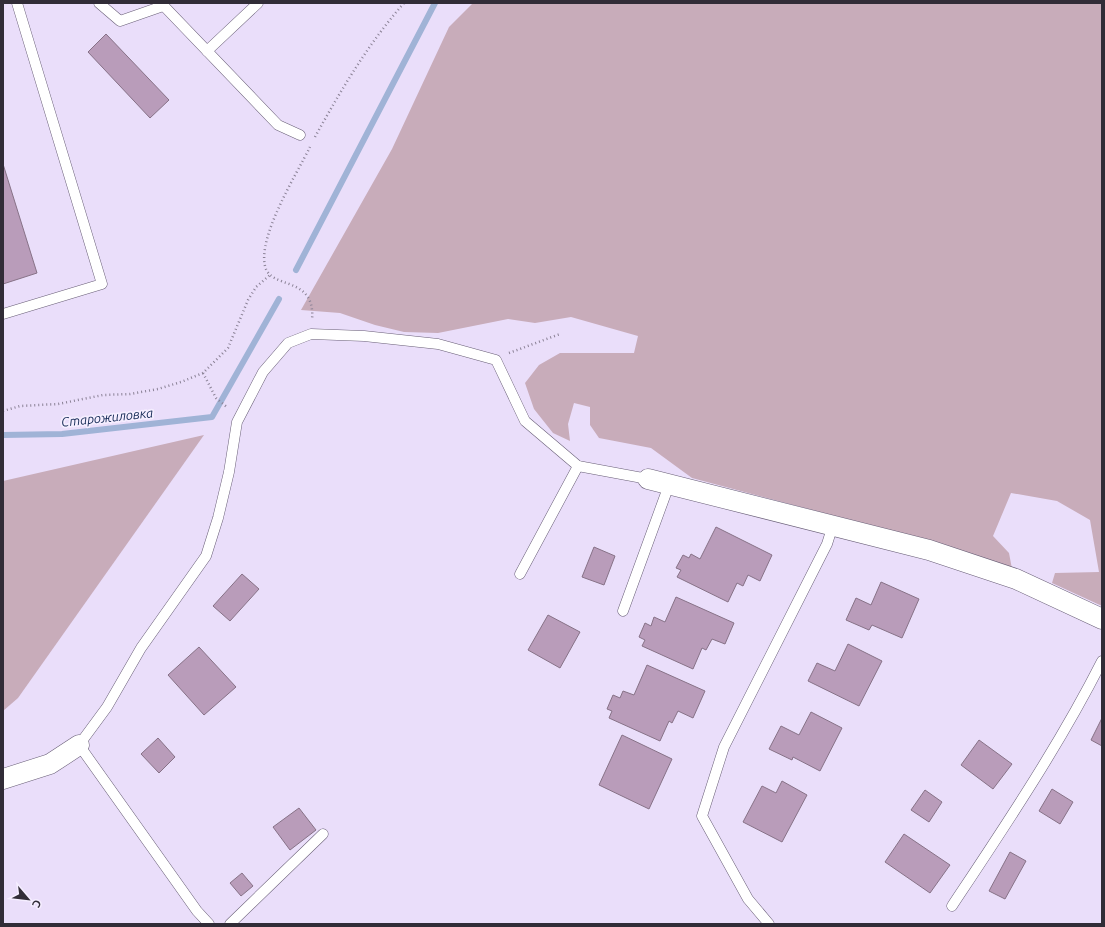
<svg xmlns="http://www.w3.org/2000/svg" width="1105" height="927" font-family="Ubuntu,sans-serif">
  <rect width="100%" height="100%" fill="#eadefa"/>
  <g fill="#c8acba">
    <polygon points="473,3 1102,3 1102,606 1052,583 1055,573 1099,572 1090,520 1057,501 1011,493 993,536 1009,553 1012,569 925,540 692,478 651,448 599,438 590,425 590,407 574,403 568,424 570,441 553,433 534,409 525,383 539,365 560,353 634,353 638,336 571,317 535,323 508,319 438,333 404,332 375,325 340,313 301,310 392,149 449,27"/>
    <polygon points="204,435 18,698 3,711 3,481"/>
  </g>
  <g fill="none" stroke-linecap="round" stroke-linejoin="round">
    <g stroke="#a0b3d6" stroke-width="6">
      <polyline points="296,270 435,3"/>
      <polyline points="3,435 62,434 212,417 279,299"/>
    </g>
  </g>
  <g fill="#b99cba" stroke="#877287">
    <polygon points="106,34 169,100 150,118 88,52"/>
    <polygon points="3,164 37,273 3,284"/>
    <polygon points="716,527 772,555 760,581 748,575 743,586 737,583 728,602 677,577 681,570 676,568 683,555 689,558 691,554 700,559"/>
    <polygon points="594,547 615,556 604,585 582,577"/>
    <polygon points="242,574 259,589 230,621 213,606"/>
    <polygon points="881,582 919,599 902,638 872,625 869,630 846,620 856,598 871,605"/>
    <polygon points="676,597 734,623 725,644 712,639 706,650 702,648 693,669 642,646 645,640 639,637 645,623 651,626 654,617 665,622"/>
    <polygon points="548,615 580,632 560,668 528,650"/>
    <polygon points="848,644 882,661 859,706 808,681 817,663 835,671"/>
    <polygon points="199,647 236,687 204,715 168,675"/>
    <polygon points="647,665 705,691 693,718 678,711 672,723 669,721 660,741 609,718 612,711 607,709 613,695 620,698 623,691 634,695"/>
    <polygon points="811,712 842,728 820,771 793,757 792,760 769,749 781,726 799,735"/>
    <polygon points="1102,718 1102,746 1091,740"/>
    <polygon points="622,735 672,759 649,809 599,785"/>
    <polygon points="158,738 175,757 159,773 141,754"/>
    <polygon points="979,740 1012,764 993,789 961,765"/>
    <polygon points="782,781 807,795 782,842 743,822 762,786 776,793"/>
    <polygon points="1052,789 1073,802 1060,824 1039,811"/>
    <polygon points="925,790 942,802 929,822 911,810"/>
    <polygon points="299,808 316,830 290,850 273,827"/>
    <polygon points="904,834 950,865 930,893 885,862"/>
    <polygon points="1010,852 1026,861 1005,899 989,891"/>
    <polygon points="242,873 253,886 241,896 230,883"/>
  </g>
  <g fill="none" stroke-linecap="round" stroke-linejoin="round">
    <defs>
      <g id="service">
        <polyline points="99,3 120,21 163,6"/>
        <polyline points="161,3 278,125 300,135"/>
        <polyline points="207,51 258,3"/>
        <polyline points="3,314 102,284 17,3"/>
        <polyline points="520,574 578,466"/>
        <polyline points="623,611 669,485"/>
        <path d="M952 906C1005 826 1059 746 1102 661"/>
        <polyline points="209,924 197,911 79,745 107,707 141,648 206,556 218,518 229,472 237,422 263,372 288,343 311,334 364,336 438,344 496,360 525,421 578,466 648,479"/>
        <polyline points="230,924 323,834"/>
        <polyline points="769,924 748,899 702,816 724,747 827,544 833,525"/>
      </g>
      <g id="minor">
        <polyline points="648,479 929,550 1016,579 1102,619"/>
        <polyline points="3,779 50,764 79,745"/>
      </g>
    </defs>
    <use href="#service" stroke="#695f77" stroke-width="11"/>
    <use href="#minor" stroke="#695f77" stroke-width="21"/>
    <g stroke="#8b8296" stroke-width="2.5" stroke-dasharray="1 3" stroke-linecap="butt">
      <path d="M315 137C341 90 368 44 404 3"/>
      <path d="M310 147C296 175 258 236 265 266 270 290 316 275 312 320"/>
      <polyline points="509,353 560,334"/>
      <polyline points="203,373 216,398 228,408"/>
      <polyline points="3,411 20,406 58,404 103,395 130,394 158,389 181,382 203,373 228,348 248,300 256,287 270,275"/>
    </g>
    <use href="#service" stroke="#fff" stroke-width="10"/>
    <use href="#minor" stroke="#fff" stroke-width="20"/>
  </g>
  <g text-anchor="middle" stroke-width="3.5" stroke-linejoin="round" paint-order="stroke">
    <g font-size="13" font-style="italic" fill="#162b57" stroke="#f5eeff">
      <text transform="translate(107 417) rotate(-6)" y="5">Старожиловка</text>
    </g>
  </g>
  <rect width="1105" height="927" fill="none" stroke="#312c37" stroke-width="8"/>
  <g transform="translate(28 899) rotate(118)" stroke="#f5eeff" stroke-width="3" paint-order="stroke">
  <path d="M0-3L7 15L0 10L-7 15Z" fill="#312c37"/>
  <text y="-6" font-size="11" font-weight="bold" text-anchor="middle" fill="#312c37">С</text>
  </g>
</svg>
